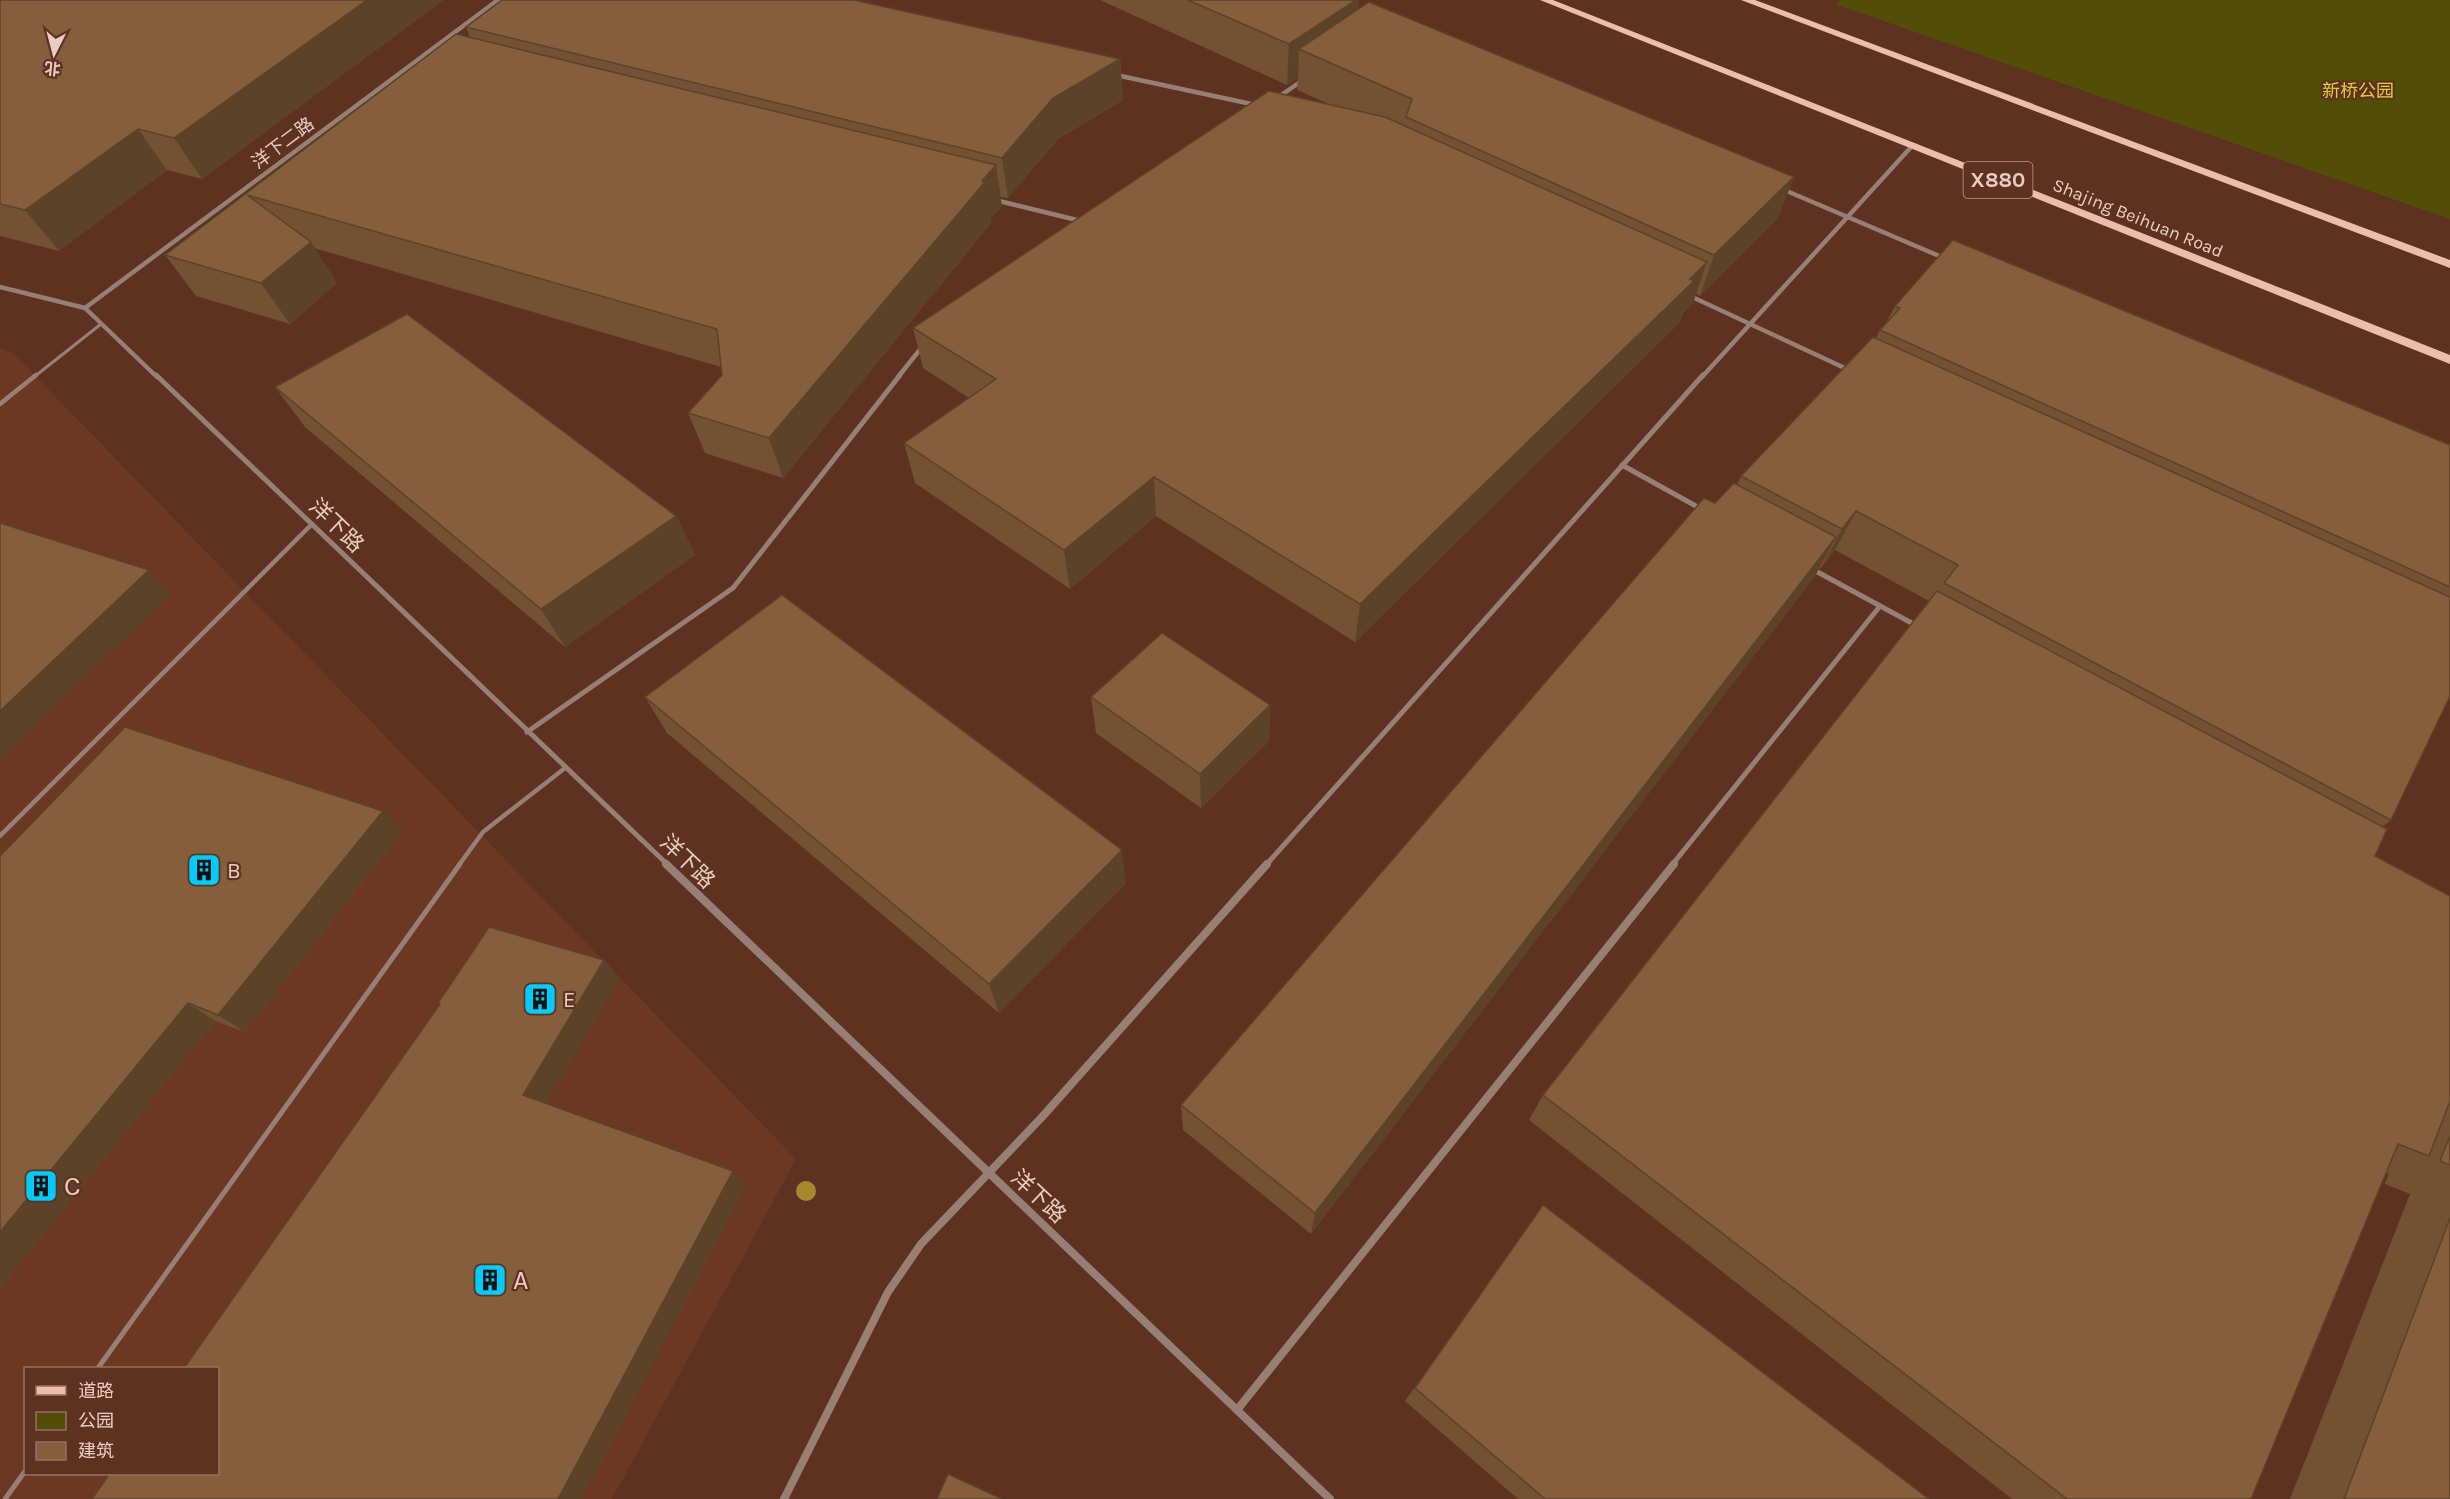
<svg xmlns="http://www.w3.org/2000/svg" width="2450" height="1499" font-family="Karla,'Noto Sans SC',sans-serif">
  <rect width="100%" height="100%" fill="#5e3220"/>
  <path fill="#6c3824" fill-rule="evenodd" d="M0 349 13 353 796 1159 612 1499H0ZM26 1368H218V1474H26Z"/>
  <polygon fill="#544c09" points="1841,0 2450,0 2450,219 1835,4"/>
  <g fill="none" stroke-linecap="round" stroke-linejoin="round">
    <polyline stroke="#977f76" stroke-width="3" points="34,377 101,324"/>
    <g stroke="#977f76" stroke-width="4.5">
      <polyline points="0,404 36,375"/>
      <polyline points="0,836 311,525"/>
      <polyline points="459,865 483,832 565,768"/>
    </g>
    <g stroke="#977f76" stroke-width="5">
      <polyline points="98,1368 460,864"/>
      <polyline points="5,1499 26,1470"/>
    </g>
    <g stroke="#977f76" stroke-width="4.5">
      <polyline points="1116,75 1256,105"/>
      <polyline points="1277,98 1303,80"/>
      <polyline points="1782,189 1944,258"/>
      <polyline points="995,200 1081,221"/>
      <polyline points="0,287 85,308 157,377"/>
      <polyline points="1690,296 1849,370"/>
      <polyline points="85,308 498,0"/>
      <polyline points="898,377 922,347"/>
      <polyline points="1702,377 1912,146"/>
    </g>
    <g stroke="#977f76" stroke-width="5">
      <polyline points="156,375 668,865"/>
      <polyline points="1622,465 1703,510"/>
      <polyline points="1812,569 1919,627"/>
      <polyline points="527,732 733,588 900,375"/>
      <polyline points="1266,865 1703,375"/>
      <polyline points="1672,865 1880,606"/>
    </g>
    <g stroke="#977f76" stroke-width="8">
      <polyline points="666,864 1330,1499"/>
      <polyline points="1237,1410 1674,864"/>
      <polyline points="784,1499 888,1292 921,1244 1042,1117 1267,864"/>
    </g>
    <g fill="#ecbdab" fill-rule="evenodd">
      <polygon points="1540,0 1553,0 2450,355 2450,364"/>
      <polygon points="1741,0 1755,0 2450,260 2450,268"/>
    </g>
  </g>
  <circle fill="#a6882e" cx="806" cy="1191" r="10"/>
  <g fill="#725134">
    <polygon points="0,0 443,0 202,179 167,170 59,251 0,236"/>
    <polygon points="1100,0 1359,0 1358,10 1794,177 1778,218 1700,296 1696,294 1693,303 1683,313 1680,322 1355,642 1156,516 1070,589 915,483 904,443 969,398 923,368 913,328 1331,105 1297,90 1298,78 1287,85"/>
    <polygon points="466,27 1120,59 1123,100 1058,139 1008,198 1000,197 1002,206 991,219 991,223 783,478 705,453 688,413 722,375 721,367 314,248 337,283 290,324 196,296 165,255 470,38"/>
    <polygon points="1895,306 2450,445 2450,696 2391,820 2382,827 2375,856 2450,896 2450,1499 2290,1499 2410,1194 2385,1184 2389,1173 2385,1174 2251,1499 2012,1499 1529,1120 1543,1095 1929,601 1835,550 1821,568 1820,567 1815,576 1311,1234 1183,1130 1181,1105 1715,503 1737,485 1741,476 1876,338 1880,330 1886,323"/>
    <polygon points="275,387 676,516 695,555 565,647 305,427"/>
    <polygon points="645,697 1126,883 999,1013 667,733"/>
    <polygon points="1091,697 1270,705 1269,741 1201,808 1096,733"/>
    <polygon points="403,831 245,1032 215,1021 0,1288 0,856"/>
    <polygon points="1543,1205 1929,1499 1518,1499 1405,1401"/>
  </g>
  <g fill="#5d422a">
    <polygon points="367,0 443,0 202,179 174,138"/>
    <polygon points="1356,0 1359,0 1356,39 1299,49 1298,78 1287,85 1289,44"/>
    <polygon points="1120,59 1123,100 1058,139 1008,198 1002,158 1053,98"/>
    <polygon points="138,129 167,170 59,251 25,210"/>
    <polygon points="996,165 1002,206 991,219 991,223 783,478 769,438"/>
    <polygon points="1794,177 1778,218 1700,296 1714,255"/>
    <polygon points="311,242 337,283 290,324 261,283"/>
    <polygon points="1707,262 1693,303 1683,313 1680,322 1355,642 1360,604"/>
    <polygon points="1154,477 1156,516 1070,589 1064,550"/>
    <polygon points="1856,511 1835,550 1821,568 1842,529"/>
    <polygon points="676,516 695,555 565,647 541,609"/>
    <polygon points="1836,537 1815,576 1311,1234 1315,1213"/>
    <polygon points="149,570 172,594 0,760 0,711"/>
    <polygon points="1270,705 1269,741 1201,808 1200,774"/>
    <polygon points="383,811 403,831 245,1032 218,1015"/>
    <polygon points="1122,850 1126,883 999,1013 989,984"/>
    <polygon points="604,960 620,978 542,1111 523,1095"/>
    <polygon points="188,1003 215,1021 0,1288 0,1232"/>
    <polygon points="733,1171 747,1185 582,1499 558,1499"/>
  </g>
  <g fill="#855e3c" stroke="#5d422a" stroke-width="1.5">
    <polygon points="0,0 367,0 174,138 138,129 25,210 0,204"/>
    <polygon points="502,0 854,0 1120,59 1053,98 1002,158 466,27"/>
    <polygon points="1188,0 1356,0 1289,44"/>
    <polygon points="1369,2 1794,177 1714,255 1406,117 1412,99 1299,49"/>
    <polygon points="456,34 996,165 982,181 985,182 769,438 688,413 722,375 717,329 247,195 311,242 261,283 165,255"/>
    <polygon points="1269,91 1385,117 1707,262 1690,279 1694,281 1360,604 1154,477 1064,550 904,443 996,379 913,328"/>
    <polygon points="1953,240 2450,445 2450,587 1880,330 1900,308 1895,306"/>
    <polygon points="407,314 676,516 541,609 275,387"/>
    <polygon points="1873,337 2450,597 2450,696 2391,820 1944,583 1958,565 1856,511 1842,529 1741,476"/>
    <polygon points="1734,483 1836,537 1315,1213 1181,1105 1704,498 1715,503"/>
    <polygon points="0,523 149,570 0,711"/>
    <polygon points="1937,591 2387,829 2375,856 2450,896 2450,1101 2429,1156 2398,1144 2251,1499 2067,1499 1543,1095"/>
    <polygon points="782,595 1122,850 989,984 645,697"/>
    <polygon points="1162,633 1270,705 1200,774 1091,697"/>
    <polygon points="125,727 383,811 218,1015 188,1003 0,1232 0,856"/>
    <polygon points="489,927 604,960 523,1095 733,1171 558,1499 92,1499 110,1473 218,1473 218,1368 184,1368 440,1004 438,1003"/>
    <polygon points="2450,1136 2450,1165 2440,1161"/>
    <polygon points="1543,1205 1929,1499 1545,1499 1415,1388"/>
    <polygon points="2450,1218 2450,1499 2344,1499"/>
    <polygon points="948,1474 1002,1499 937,1499"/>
  </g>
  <defs>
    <symbol id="building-square" viewBox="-11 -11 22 22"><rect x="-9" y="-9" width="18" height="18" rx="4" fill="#00cbf9" stroke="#5e3220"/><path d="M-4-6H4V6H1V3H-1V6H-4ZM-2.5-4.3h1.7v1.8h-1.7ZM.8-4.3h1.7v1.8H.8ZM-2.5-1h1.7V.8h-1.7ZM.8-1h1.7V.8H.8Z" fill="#111"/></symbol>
  </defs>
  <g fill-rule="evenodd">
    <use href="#building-square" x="185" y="851" width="38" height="38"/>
    <use href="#building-square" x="521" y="980" width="38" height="38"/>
    <use href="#building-square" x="22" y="1167" width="38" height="38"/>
    <use href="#building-square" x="471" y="1261" width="38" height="38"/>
  </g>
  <g text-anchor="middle" stroke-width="4.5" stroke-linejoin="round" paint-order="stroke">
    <g font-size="18" fill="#e1ce39" stroke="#5e3220">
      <text x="2358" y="97">新桥公园</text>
    </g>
    <g font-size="18" fill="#eacdc2" stroke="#5e3220">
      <text transform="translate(283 143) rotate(-37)" y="6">洋下二路</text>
      <text transform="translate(2138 218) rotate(22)" y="6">Shajing Beihuan Road</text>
    </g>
    <rect fill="#5e3220" stroke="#c09e91" stroke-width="1.5" x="1963.5" y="162" width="69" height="36" rx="4.5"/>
    <g font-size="21" font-weight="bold" fill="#eacdc2">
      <text x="1998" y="187">X880</text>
    </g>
    <g font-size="22" fill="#eacdc2" stroke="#5e3220">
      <text transform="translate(337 525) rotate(44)" y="8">洋下路</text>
      <text transform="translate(688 861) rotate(44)" y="8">洋下路</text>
      <text transform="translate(1039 1196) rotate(43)" y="8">洋下路</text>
    </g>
    <g font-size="22" fill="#eacdc2" stroke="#5e3220" text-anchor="start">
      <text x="227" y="878">B</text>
      <text x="563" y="1007">E</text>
    </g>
    <g font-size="27" fill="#eacdc2" stroke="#5e3220" text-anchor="start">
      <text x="64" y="1195">C</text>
      <text x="513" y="1289">A</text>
    </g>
  </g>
  <rect x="24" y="1367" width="195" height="108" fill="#5e3220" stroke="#967061" stroke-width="1.5"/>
  <rect x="36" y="1386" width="30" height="9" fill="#ecbdab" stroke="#967061" stroke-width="1.5"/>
  <text x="78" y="1397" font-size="18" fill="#eacdc2">道路</text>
  <rect x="36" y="1412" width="30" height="18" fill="#544c09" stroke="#967061" stroke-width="1.5"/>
  <text x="78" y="1427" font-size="18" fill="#eacdc2">公园</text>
  <rect x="36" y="1442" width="30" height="18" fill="#855e3c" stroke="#967061" stroke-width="1.5"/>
  <text x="78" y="1457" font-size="18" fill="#eacdc2">建筑</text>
  <g transform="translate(54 54) rotate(186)" stroke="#5e3220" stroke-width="4.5" paint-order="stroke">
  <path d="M0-4.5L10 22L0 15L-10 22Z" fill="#eacdc2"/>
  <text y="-9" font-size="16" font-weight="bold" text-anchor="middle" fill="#eacdc2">北</text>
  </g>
</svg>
